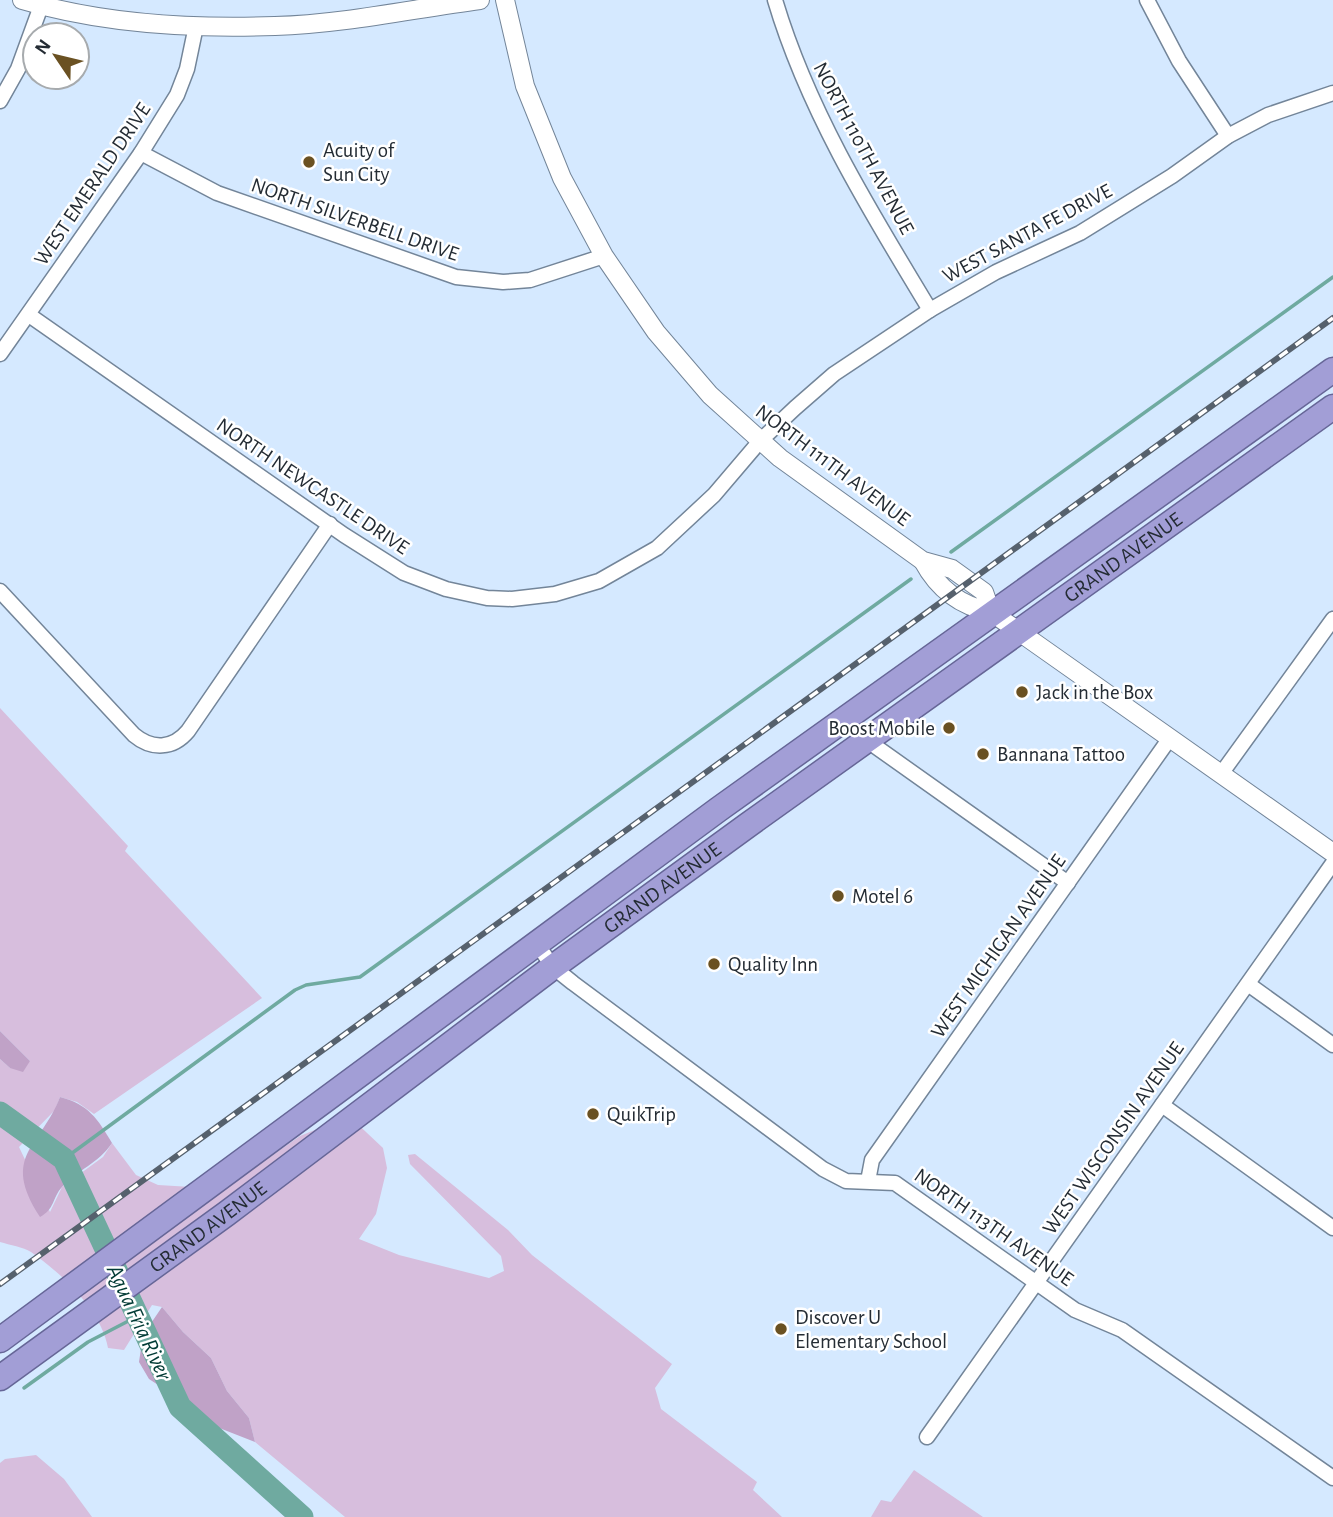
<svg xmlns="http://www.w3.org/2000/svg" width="1333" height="1517" font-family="'Alegreya Sans',sans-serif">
  <rect width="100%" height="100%" fill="#d5e9ff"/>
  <g fill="#d7bedd">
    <path d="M0 708 128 846 125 851 262 998 94 1114 77 1102 60 1097 55 1110 19 1147 50 1212 62 1187 103 1157 112 1143 136 1175 158 1185 224 1189 300 1136 349 1116 383 1148 387 1168 376 1214 359 1239 399 1255 489 1278 504 1271 501 1256 410 1164 408 1155 415 1154 508 1230 532 1255 672 1364 655 1388 661 1409 757 1482 753 1490 782 1517H345L255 1442 249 1418 227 1391 211 1358 183 1332 162 1307 152 1305 124 1350 108 1348C102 1311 61 1273 31 1252 23 1247 10 1245 0 1242V1059L10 1068 30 1061 0 1031Z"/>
    <polygon points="36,1455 64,1479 92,1517 0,1517 0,1463 5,1459"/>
    <polygon points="914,1470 983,1517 871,1517 881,1500 891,1502"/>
  </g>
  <g fill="#c0a2c7">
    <polygon points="0,1031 30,1061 23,1072 10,1068 0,1059"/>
    <path d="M60 1097C88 1104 98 1119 112 1143 99 1163 77 1170 62 1187 52 1198 55 1209 40 1217 0 1155 41 1147 60 1097Z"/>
    <polygon points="162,1307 183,1332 211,1358 227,1391 249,1418 255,1442 204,1422 175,1396 149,1379 139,1362 143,1335"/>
    <polygon points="206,1435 237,1453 309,1517 288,1517 247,1482"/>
  </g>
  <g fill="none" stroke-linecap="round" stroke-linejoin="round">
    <g stroke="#6faaa0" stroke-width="3.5">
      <polyline points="951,552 1333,277"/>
      <polyline points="64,1159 295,990 306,985 360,977 911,579"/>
      <polyline points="24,1388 88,1342 138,1316"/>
    </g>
    <polyline stroke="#6faaa0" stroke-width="23" points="0,1113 64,1159 180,1407 302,1517"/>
    <defs>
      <g id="minor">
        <path d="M775 0C808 111 870 211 930 310"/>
        <polyline points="1147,0 1179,61 1228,136"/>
        <polyline points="0,101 18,69 41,6"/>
        <polyline points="141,153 217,193 456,277 503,282 530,280 604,256"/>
        <polyline points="29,315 344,535 404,573 446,589 487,598 512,599 555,594 599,581 657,548 714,495 760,441 795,408 834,374 930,310 996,272 1080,233 1172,176 1228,136 1268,115 1333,93"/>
        <polyline points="0,354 141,153 177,95 187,69 196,26"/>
        <path d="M0 591 134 735C152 750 173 749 188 731L330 524"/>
        <polyline points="865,739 1068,883"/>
        <polyline points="1221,774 1333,619"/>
        <polyline points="537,944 553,967 573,983 823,1169 846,1181 895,1183 1075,1310 1122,1330 1333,1478"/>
        <polyline points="1248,984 1333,1045"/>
        <polyline points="1162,1105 1333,1228"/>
        <polyline points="868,1181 872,1160 1170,738"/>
        <polyline points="927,1437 1333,863"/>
      </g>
      <g id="tertiary">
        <path d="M22 0C102 24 191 29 275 26 343 24 412 9 480 0"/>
        <polyline points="505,0 525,86 562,178 604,256 656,332 710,395 780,458 923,561 952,569 984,592 991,612"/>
        <path d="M923 561C938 589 960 606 991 612L1333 853"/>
      </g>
      <g id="trunk">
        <polyline points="0,1340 719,809 1333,370"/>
        <path id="s1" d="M0 1378 226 1214 553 967 748 825 1333 407"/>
      </g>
    </defs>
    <use href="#minor" stroke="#738599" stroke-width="17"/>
    <use href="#tertiary" stroke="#738599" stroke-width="20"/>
    <use href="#trunk" stroke="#666697" stroke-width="27"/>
    <use href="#minor" stroke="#fff" stroke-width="14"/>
    <use href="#tertiary" stroke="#fff" stroke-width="18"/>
    <use href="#trunk" stroke="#a29ed6" stroke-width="24"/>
    <defs>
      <polyline id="rail" points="0,1284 1333,318"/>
    </defs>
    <use href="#rail" stroke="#56616d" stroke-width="6"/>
    <use href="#rail" stroke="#fff" stroke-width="3.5" stroke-dasharray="10" stroke-linecap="butt"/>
  </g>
  <g fill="#6a5122" stroke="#fff" stroke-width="2.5">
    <circle cx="309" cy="162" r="7"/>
    <circle cx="1022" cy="692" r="7"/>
    <circle cx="949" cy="728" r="7"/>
    <circle cx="983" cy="754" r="7"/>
    <circle cx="838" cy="896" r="7"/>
    <circle cx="714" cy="964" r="7"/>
    <circle cx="593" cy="1114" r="7"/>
    <circle cx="781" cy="1329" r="7"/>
  </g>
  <g text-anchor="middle" stroke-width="5" stroke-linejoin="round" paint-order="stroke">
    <g font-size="21" fill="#242c34" stroke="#fff">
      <text transform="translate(864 148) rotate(62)" y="7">NORTH 110TH AVENUE</text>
      <text transform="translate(92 184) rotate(-56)" y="7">WEST EMERALD DRIVE</text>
      <text transform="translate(355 219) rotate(19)" y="7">NORTH SILVERBELL DRIVE</text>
      <text transform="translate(1027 233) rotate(-28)" y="7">WEST SANTA FE DRIVE</text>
      <text transform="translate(833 465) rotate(37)" y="7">NORTH 111TH AVENUE</text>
      <text transform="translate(313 486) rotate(34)" y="7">NORTH NEWCASTLE DRIVE</text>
      <text dy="7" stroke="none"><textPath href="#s1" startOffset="1391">GRAND AVENUE</textPath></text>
      <text dy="7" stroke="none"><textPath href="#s1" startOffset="824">GRAND AVENUE</textPath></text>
      <text transform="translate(998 946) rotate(-55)" y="7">WEST MICHIGAN AVENUE</text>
      <text transform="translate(1113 1138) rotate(-55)" y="7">WEST WISCONSIN AVENUE</text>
      <text dy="7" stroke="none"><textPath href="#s1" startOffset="257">GRAND AVENUE</textPath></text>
      <text transform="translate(994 1227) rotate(35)" y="7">NORTH 113TH AVENUE</text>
    </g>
    <g font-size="21" fill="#242c34" stroke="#fff" text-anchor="start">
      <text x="323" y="157">Acuity of<tspan x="323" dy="24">Sun City</tspan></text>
      <text x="1036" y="699">Jack in the Box</text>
      <text x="935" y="735" text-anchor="end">Boost Mobile</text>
      <text x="997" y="761">Bannana Tattoo</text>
      <text x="852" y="903">Motel 6</text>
      <text x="728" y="971">Quality Inn</text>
      <text x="607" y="1121">QuikTrip</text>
      <text x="795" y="1324">Discover U<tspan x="795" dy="24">Elementary School</tspan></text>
    </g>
    <g font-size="23" font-style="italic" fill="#003a34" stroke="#fff">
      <text transform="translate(140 1322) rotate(65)" y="8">Agua Fria River</text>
    </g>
  </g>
  <g transform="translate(56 56) rotate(305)"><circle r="33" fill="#ffffff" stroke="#a7abae" stroke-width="2"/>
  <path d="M0-5L12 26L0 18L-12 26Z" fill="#6a5122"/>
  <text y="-10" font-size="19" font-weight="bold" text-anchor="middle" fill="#242c34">N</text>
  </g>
</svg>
